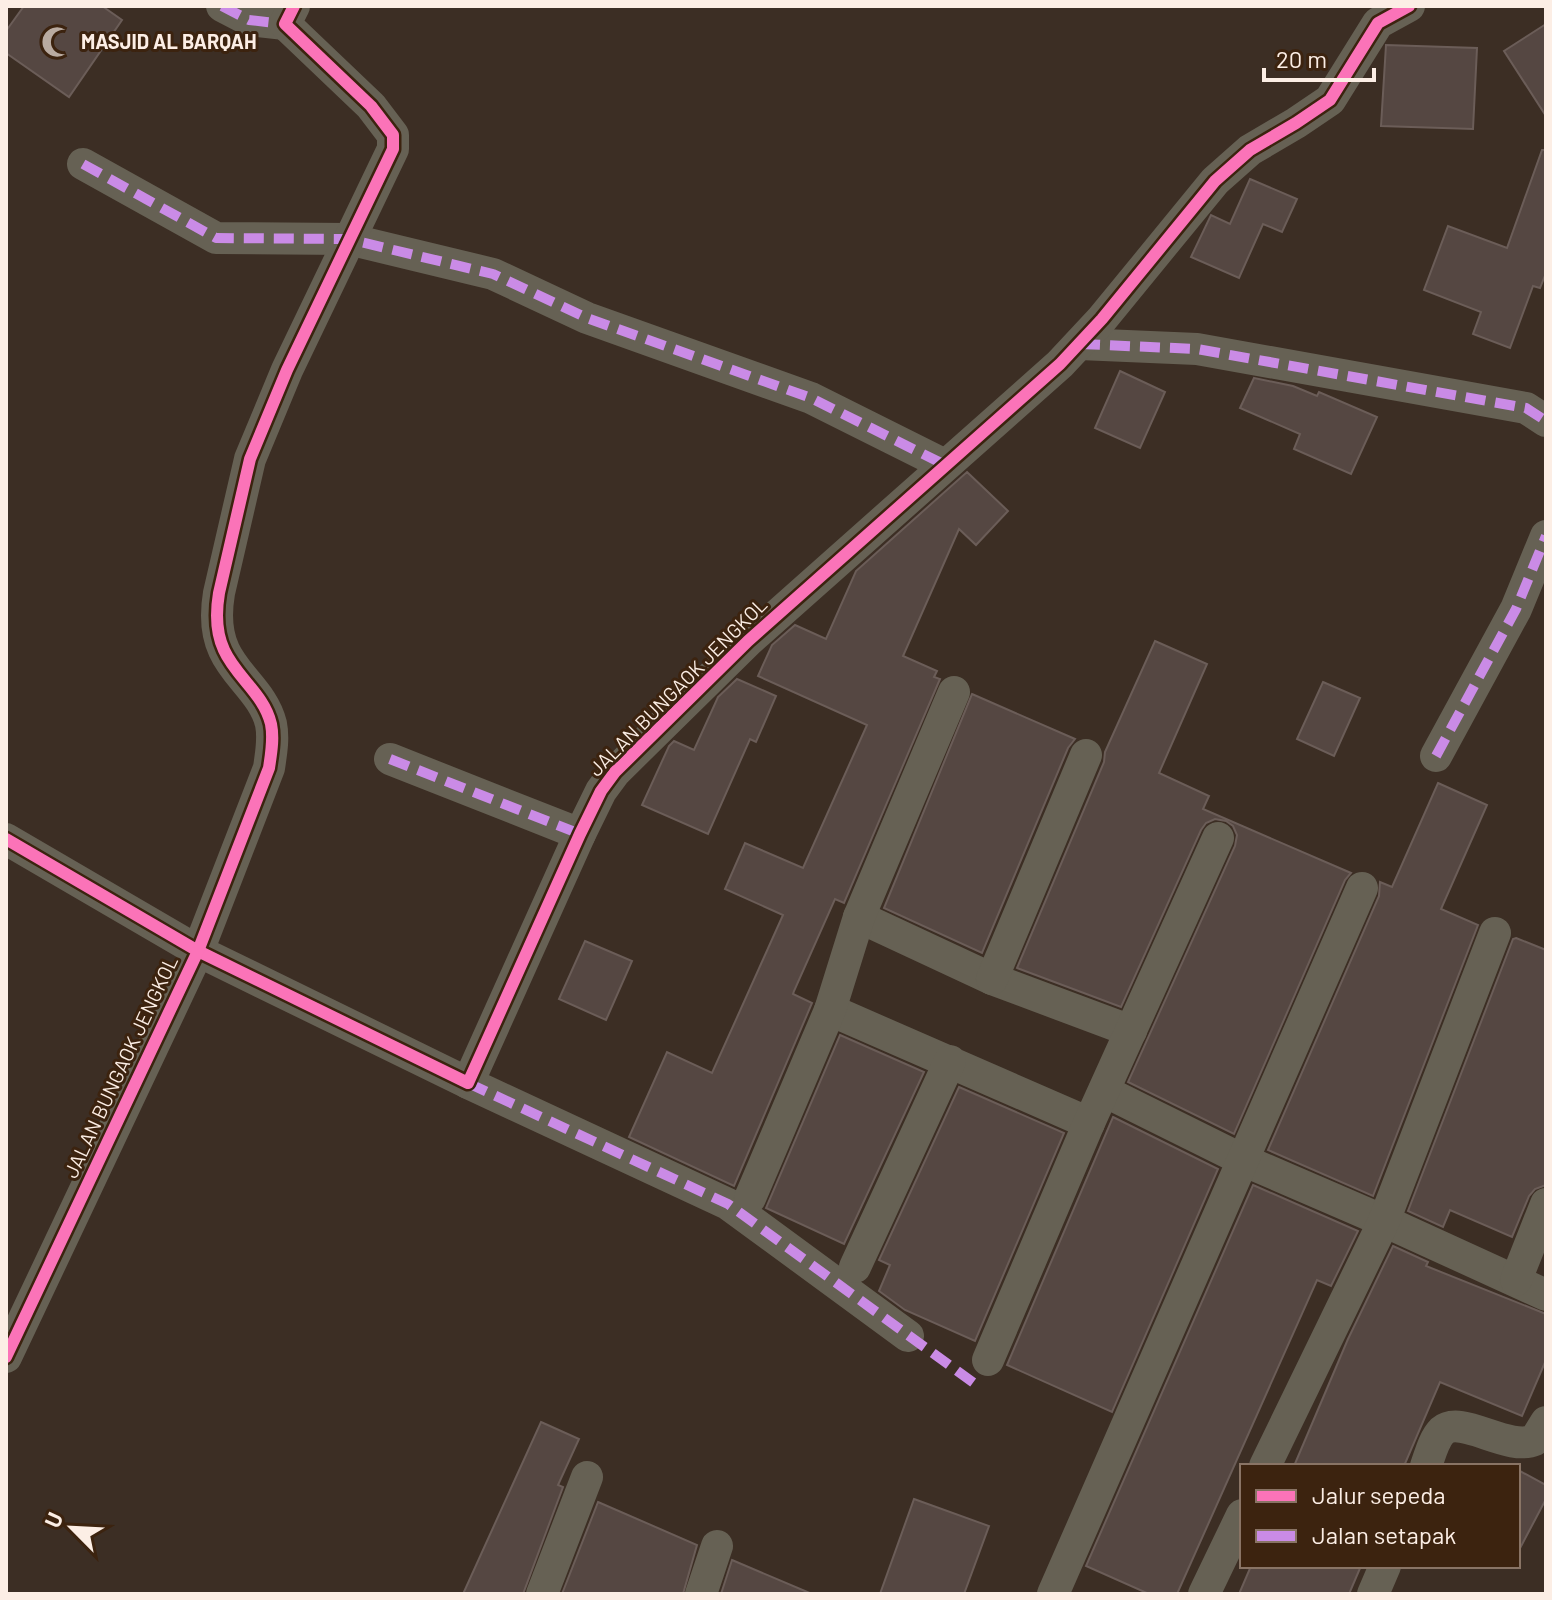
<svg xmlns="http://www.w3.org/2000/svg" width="1552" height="1600" font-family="Barlow,sans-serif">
  <rect width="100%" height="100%" fill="#3c2e24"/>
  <g fill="#554742" stroke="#6b5d58" stroke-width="2">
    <polygon points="24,6 102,6 122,20 69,97 6,53 6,31"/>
    <polygon points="1546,24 1546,116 1504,51"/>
    <polygon points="1386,45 1477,48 1473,129 1381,126"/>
    <polygon points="1542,150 1546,150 1546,273 1540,288 1533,286 1510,348 1473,334 1481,312 1424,290 1448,226 1507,248"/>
    <polygon points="1250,179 1297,199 1282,232 1263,224 1239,278 1191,257 1211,215 1230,224"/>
    <polygon points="1120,371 1165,392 1140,448 1095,428"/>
    <polygon points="1254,378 1293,386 1317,396 1319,392 1377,417 1351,474 1294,449 1300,434 1240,408"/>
    <polygon points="967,472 1008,511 976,545 959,529 903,656 937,671 934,677 940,679 844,903 835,899 794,991 793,994 812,1003 734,1186 629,1137 667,1052 712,1073 783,915 725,889 745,843 803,868 867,725 758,676 772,645 795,625 826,639 856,571"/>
    <polygon points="1155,641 1207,664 1159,773 1209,796 1203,809 1351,873 1345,880 1234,1134 1128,1082 1235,846 1237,835 1233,826 1226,821 1215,819 1206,823 1201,830 1121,1007 1017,968 1104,762 1105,752"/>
    <polygon points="737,679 776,696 756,742 750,739 708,834 642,805 669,746 674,741 694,750 718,697"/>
    <polygon points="1323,682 1360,698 1334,756 1297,739"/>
    <polygon points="972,694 1075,739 1068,748 982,953 884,908"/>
    <polygon points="1438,783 1487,805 1441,909 1478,925 1373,1196 1268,1150 1379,896 1380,882 1392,887"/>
    <polygon points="1516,938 1546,950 1546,1185 1535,1189 1529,1196 1512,1237 1450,1210 1443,1227 1408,1211 1513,939"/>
    <polygon points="585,941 632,961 606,1020 559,999"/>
    <polygon points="840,1035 924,1072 844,1244 766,1208"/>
    <polygon points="959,1087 1064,1133 975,1341 905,1310 879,1291 890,1265 879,1260"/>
    <polygon points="1113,1117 1218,1169 1112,1412 1007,1365"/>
    <polygon points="1253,1185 1358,1231 1331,1286 1317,1280 1177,1594 1149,1594 1086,1566"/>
    <polygon points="1393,1246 1428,1262 1426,1266 1546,1314 1546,1360 1522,1416 1440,1382 1404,1466 1294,1466 1348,1339"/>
    <polygon points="541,1422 579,1439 558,1485 563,1487 523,1594 463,1594"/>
    <polygon points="1518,1470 1546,1485 1546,1499 1518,1552"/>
    <polygon points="914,1499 989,1526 964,1594 880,1594"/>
    <polygon points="598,1502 697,1545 683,1594 562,1594"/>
    <polygon points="732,1560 812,1594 721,1594"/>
    <polygon points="1251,1566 1361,1566 1349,1594 1239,1594"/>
  </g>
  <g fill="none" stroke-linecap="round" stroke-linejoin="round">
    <g stroke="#666154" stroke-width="32">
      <polyline points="222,6 249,20 285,24"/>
      <polyline points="83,164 216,238 348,239 493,274 587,318 811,398 945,465"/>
      <polyline points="1080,344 1197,349 1526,408 1546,421"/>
      <polyline points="1436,756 1516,609 1546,536"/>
      <polyline points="390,759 580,834"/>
      <polyline points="6,839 198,951 468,1083 580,834 601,791 615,772 748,641 1060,364 1102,319 1215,181 1250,150 1296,123 1330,100 1378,23 1409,6"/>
      <polyline points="859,917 992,979 1131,1031"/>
      <polyline points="992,979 1086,755"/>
      <polyline points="830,1010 1089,1123"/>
      <polyline points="468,1083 728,1204 908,1336"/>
      <polyline points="1104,1091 1245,1161 1384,1221 1546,1295"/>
      <polyline points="750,1198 830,1010 859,917 954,692"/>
      <polyline points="855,1267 950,1061"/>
      <polyline points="1516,1280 1546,1204"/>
      <path d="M6 1357 198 951 269 768C271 754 274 739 271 724 264 694 236 677 224 650 216 633 216 611 219 593L250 459 287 370 393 149V135L371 106 285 24 294 6"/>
      <polyline points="988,1360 1089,1123 1218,838"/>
      <polyline points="1265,1466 1384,1221 1495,933"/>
      <path d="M1426 1466C1430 1455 1434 1439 1442 1431 1461 1414 1508 1452 1535 1440L1546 1422"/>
      <polyline points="542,1594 587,1477"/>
      <polyline points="701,1594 717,1546"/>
      <polyline points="1053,1594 1362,888"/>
      <polyline points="1204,1594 1242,1515"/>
      <polyline points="1373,1594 1385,1566"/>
    </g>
    <g stroke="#ca8be6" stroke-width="10" stroke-dasharray="20 10" stroke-linecap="butt">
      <polyline points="222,6 249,20 285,24"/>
      <polyline points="83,164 216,238 348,239 493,274 587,318 811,398 945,465"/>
      <polyline points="1080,344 1197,349 1526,408 1546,421"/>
      <polyline points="1436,756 1516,609 1546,536"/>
      <polyline points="390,759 580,834"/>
      <polyline points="468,1083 728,1204 978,1386"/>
    </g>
    <defs>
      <g id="cycleway">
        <polyline points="6,839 198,951 468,1083 580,834 601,791 615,772 748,641 1060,364 1102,319 1215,181 1250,150 1296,123 1330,100 1378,23 1409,6"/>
        <path d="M6 1357 198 951 269 768C271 754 274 739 271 724 264 694 236 677 224 650 216 633 216 611 219 593L250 459 287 370 393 149V135L371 106 285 24 294 6"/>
      </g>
    </defs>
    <use href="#cycleway" stroke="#3c230f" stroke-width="17"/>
    <use href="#cycleway" stroke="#fb73b8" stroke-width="12"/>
  </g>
  <defs>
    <symbol id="mosque-bare" viewBox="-9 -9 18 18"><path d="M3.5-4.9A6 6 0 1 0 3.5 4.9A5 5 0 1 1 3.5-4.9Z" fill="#b9aba1" stroke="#3c230f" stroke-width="2.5" paint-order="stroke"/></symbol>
  </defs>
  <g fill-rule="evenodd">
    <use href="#mosque-bare" x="35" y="20" width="44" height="44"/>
  </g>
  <g text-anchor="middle" stroke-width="6" stroke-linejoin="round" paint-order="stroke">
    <g font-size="20" font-weight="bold" fill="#fceee5" stroke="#3c230f" text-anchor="start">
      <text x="81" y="49">MASJID AL BARQAH</text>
    </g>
    <g font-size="20" fill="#fceee5" stroke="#3c230f">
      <text transform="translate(678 687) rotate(-45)" y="7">JALAN BUNGAOK JENGKOL</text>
      <text transform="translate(121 1067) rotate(-65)" y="7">JALAN BUNGAOK JENGKOL</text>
    </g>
  </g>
  <rect width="1552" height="1600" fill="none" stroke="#fceee5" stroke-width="16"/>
  <rect x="1240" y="1464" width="280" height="104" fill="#3c230f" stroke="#897465" stroke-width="2"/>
  <rect x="1256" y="1490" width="40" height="12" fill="#fb73b8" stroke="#897465" stroke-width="2"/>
  <text x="1312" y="1504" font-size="24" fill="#fceee5">Jalur sepeda</text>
  <rect x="1256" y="1530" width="40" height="12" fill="#ca8be6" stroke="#897465" stroke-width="2"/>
  <text x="1312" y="1544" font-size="24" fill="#fceee5">Jalan setapak</text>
  <g transform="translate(72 1528) rotate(294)" stroke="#3c230f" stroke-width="6" paint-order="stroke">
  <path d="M0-6L14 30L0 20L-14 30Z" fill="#fceee5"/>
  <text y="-12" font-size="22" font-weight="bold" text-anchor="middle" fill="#fceee5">U</text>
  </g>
  <path d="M1264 68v12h110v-12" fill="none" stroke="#fceee5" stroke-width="4"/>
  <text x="1276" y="68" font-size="24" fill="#fceee5" stroke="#3c230f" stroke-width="6" paint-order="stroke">20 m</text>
</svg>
